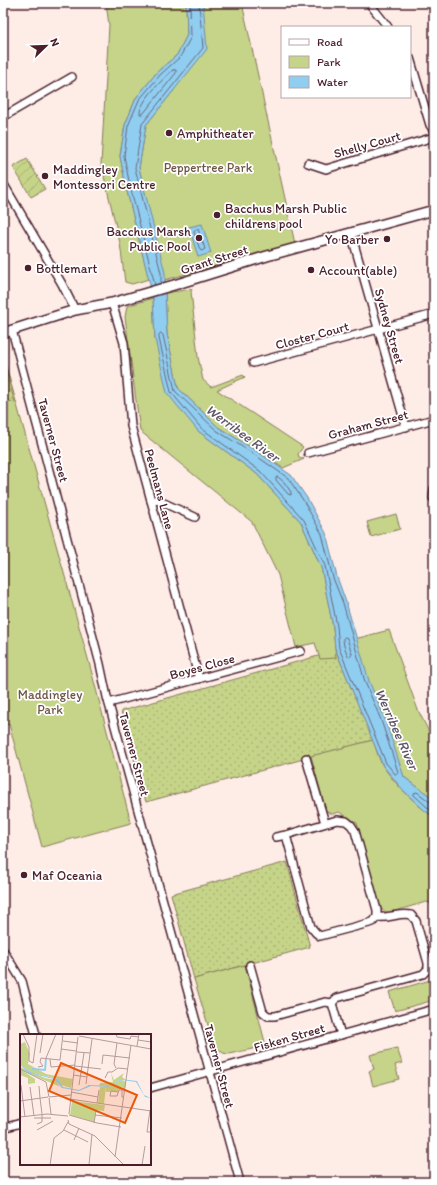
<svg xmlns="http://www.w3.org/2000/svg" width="437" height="1185" font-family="Itim,sans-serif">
  <defs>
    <pattern id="grass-dots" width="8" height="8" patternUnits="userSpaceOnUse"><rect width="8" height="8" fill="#c5d488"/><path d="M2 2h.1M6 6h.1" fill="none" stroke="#abb676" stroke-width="1.8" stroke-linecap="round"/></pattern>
    <pattern id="garden-furrows" width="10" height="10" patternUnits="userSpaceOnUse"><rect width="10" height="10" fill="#c5d488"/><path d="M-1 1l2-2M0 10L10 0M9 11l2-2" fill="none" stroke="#abb676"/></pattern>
  </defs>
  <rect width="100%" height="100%" fill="#feede7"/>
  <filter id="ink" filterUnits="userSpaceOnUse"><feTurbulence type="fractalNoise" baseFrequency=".025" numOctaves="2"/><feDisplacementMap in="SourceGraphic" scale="8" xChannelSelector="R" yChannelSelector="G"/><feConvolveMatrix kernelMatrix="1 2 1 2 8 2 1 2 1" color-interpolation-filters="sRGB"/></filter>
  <g filter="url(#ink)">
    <g fill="url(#grass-dots)" stroke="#887a5a">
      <polygon points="336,651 373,740 146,802 121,711"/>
      <polygon points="287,862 310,947 194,979 171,894"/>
    </g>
    <g fill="#c5d488" stroke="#887a5a">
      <polygon points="106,3 186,3 187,35 177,55 158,71 136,98 125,125 120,156 126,187 149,279 132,284 125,282 120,243 101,164 109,25"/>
      <polygon points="203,3 242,3 295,244 165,280 139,168 146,125 174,90 204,5"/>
      <polygon points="192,289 191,291 198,357 203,380 211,387 243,375 245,377 217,390 303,447 298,454 299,457 304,459 283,468 218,427 178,388 167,334 165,293"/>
      <polygon points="153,298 155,339 198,431 257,474 301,522 321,567 333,627 336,658 320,659 315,643 296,647 278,575 252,522 140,431 125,317 127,306"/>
      <polygon points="3,355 90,666 131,823 42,847 9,724 3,726"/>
      <polygon points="396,514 400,529 371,537 367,522"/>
      <polygon points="389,630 418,710 434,742 434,799 404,777 351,640"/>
      <path d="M373 740C376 748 378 758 383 766 393 782 418 807 434 817V904L426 902 388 913 381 909 357 823 339 812 332 814 326 811 311 756Z"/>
      <polygon points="245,965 266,1046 229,1054 223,1053 214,1045 194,979"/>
      <polygon points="434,979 434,1000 395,1011 389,992"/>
      <polygon points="397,1048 402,1063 395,1065 399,1079 373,1086 369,1071 374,1069 370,1055"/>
    </g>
    <g fill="url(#garden-furrows)" stroke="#887a5a">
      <polygon points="27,159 45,189 31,197 13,167"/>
      <polygon points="3,370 6,370 15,403 3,399"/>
    </g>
    <g fill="#90cef1" stroke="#7488a2">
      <polygon points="186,3 203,3 207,49 146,125 139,168 165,273 165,293 167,334 178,388 218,427 258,452 291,475 307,498 326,533 337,577 346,602 369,681 385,719 404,777 434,799 434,817 424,810 404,791 383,766 335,648 333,627 321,567 301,522 257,474 198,431 167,393 155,339 153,297 126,187 120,156 125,125 136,98 158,71 177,55 187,35"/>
      <polygon points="202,224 211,253 198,257 189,227"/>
    </g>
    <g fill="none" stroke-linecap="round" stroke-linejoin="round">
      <g stroke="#66657a" stroke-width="1">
        <path d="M173 70H176V73L143 114H140C139 102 164 78 173 70Z"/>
        <polygon points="198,229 205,249 202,251 200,250 194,232 195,230"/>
        <polyline points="161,283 161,273 135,168 142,124 203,48 199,3"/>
        <polyline points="155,285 130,186 124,156 128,126 139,100 161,74 180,57 191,37 190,3"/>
        <polygon points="161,333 163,335 175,391 216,430 255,455 288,478 303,500 322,534 333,578 343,603 365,682 381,720 398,772 397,774 395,774 386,763 339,648 337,626 325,566 304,520 260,471 201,428 171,392 159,338 159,335"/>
        <polygon points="278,477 284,482 291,492 291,495 288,494 276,480 276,478"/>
        <polygon points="345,637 347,638 352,654 350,657 348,656 344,646 343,639"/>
        <polyline points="434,802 430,802 417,792 414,793 414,795 427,807 434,812"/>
      </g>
      <defs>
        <g id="minor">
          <polyline points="369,3 388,27"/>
          <polyline points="410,58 430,125 434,131"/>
          <polyline points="3,117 72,77"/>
          <polyline points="308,163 326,169 434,137"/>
          <polyline points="3,183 62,284 75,310"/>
          <polyline points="351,233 406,427"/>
          <polyline points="112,303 124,343 131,426 199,679"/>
          <polyline points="12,330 100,664 107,697 240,1182"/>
          <polyline points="253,363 434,314"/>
          <polyline points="308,453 434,419"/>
          <polyline points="434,489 433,498 434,499"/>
          <polyline points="151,501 157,500 195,517"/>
          <polyline points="109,703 301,651"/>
          <polyline points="306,758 325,823"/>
          <polyline points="276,837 286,835"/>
          <polyline points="3,950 22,981 36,1035"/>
          <polyline points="250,965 263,1012 268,1016 275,1016 325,1002 332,1003"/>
          <path d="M341 1035 332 1003 337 998 423 974 428 969V963L416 921 411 915C400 912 389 919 377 917L373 922 320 936 316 933 311 927 286 835 337 820 346 821 351 825 355 831 377 910V917"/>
          <polyline points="150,1088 434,1009"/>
          <polyline points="3,1128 21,1123"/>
        </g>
        <polyline id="major" points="3,333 75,310 112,303 174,285 267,256 434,210"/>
      </defs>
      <use href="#minor" stroke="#4a1f2b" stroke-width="10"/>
      <use href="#major" stroke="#4a1f2b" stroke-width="12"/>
      <use href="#minor" stroke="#fff" stroke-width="7"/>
      <use href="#major" stroke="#fff" stroke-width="9"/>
    </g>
  </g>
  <g fill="#4a1f2b" stroke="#fff" stroke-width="1.5">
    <circle cx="169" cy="133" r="4"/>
    <circle cx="45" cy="176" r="4"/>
    <circle cx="217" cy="215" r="4"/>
    <circle cx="199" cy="238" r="4"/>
    <circle cx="387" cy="239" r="4"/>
    <circle cx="28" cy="268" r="4"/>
    <circle cx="311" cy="270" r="4"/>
    <circle cx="24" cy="875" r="4"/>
  </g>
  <g text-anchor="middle" stroke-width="3.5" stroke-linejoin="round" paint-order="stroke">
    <g font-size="13" fill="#4a1f2b" stroke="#fff" text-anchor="start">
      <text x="177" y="138">Amphitheater</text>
      <text x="53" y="174">Maddingley<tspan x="53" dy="15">Montessori Centre</tspan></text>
      <text x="225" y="213">Bacchus Marsh Public<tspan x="225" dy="15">childrens pool</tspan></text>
      <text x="191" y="236" text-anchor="end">Bacchus Marsh<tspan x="191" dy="15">Public Pool</tspan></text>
      <text x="379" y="244" text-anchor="end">Yo Barber</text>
      <text x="36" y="273">Bottlemart</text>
      <text x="319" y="275">Account(able)</text>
      <text x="32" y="880">Maf Oceania</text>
    </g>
    <g font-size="13" fill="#4a1f2b" stroke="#fff">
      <text transform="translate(367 144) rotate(-16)" y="5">Shelly Court</text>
      <text transform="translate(214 259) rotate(-18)" y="5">Grant Street</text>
      <text transform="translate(390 326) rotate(74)" y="5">Sydney Street</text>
      <text transform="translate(312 335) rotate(-15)" y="5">Closter Court</text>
      <text transform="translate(368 424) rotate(-15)" y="5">Graham Street</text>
      <text transform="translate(54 440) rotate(75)" y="5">Taverner Street</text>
      <text transform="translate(160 489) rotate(75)" y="5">Peelmans Lane</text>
      <text transform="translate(202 666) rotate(-15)" y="5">Boyes Close</text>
      <text transform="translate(135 754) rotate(75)" y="5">Taverner Street</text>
      <text transform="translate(289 1037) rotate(-16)" y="5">Fisken Street</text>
      <text transform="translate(220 1066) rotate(75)" y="5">Taverner Street</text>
    </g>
    <g font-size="13" fill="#6f5547" stroke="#fff">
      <text x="208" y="172">Peppertree Park</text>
      <text x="50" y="699">Maddingley<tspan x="50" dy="15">Park</tspan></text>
    </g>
    <g font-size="14" font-style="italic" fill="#5f5466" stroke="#fff">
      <text transform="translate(243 433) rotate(36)" y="5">Werribee River</text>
      <text transform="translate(397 729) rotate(66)" y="5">Werribee River</text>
    </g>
  </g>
  <g transform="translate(20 1034)">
    <rect width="131" height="131" fill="#feede7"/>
    <path d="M80 53H86L84 70 78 69Z" fill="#c5d488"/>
    <path d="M5 8 10 20 8 30 26 40 53 45 51 54 41 51 38 45 13 39 0 31V10ZM0 33 25 44 36 46 40 53 50 57 3 37 15 45V49L8 50V44L0 41ZM91 39 94 46 104 39 102 43 106 46 101 45 90 52H79L80 49 93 48ZM102 46 106 48 104 59 102 53 98 57 86 58V53ZM52 67 85 71 84 77 76 76 74 88 50 81Z" fill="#c5d488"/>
    <path d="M0 31 13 39 38 45 43 53 59 56 69 51 90 52 101 45 117 47 124 61 131 64 125 63 116 48 102 46 88 53 71 52 59 57 42 54 34 45 9 39Z" fill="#90cef1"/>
    <path fill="none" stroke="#90cef1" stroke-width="2" d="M12 35 25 36 26 25"/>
    <path fill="none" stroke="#b69b9c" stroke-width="1" d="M3 0 9 13V27L13 29 17 0M96 0 97 3 110 5 111 2 119 3M59 2 131 15M118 6 131 8M43 7 58 9M117 12 119 0M41 15 56 17M57 18 70 19M20 19 23 0M26 24 36 0M30 25 31 33 55 31M82 30 83 21 110 24M55 32 81 35M18 33 23 32 20 28 21 24 40 26 43 0M96 34 94 30 97 9M0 35 26 48 29 63M53 41 67 43M85 44 88 38H92L98 34 108 35M66 50 72 5M1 51 5 83M59 51 64 19M19 52 20 64M10 53 14 82M51 58 78 63M98 58 91 57 90 62H97L99 56H102V63L104 64M29 63 51 61M20 64 22 80M29 64 31 80M50 65 131 77M0 67 28 63M77 69 79 56M130 76 127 98H131M49 80 58 3M49 81 77 89 101 93M75 81 102 84M0 83 27 80 48 82M14 84H31M48 86 49 90 75 102 104 131M74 89 76 77M17 90 22 88V81M17 96 33 87M44 96 68 108M54 106 59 94M95 123 111 11M30 131 34 104 43 97 48 88M69 131 72 100M122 131 125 112"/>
    <path fill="#e8590c" fill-opacity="0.15" stroke="#e8590c" stroke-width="2" d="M41 29 117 61 105 89 29 57Z"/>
    <rect width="131" height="131" fill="none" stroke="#4a1f2b" stroke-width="2"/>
  </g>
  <rect width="437" height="1185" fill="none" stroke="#fff" stroke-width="16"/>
  <rect x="8" y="8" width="421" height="1169" fill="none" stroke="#4a1f2b" stroke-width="1.5" filter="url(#ink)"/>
  <rect x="281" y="26" width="130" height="72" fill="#ffffff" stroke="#b7a5aa"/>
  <rect x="289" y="39" width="20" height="6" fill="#ffffff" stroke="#b7a5aa"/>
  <text x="317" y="46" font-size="12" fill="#4a1f2b">Road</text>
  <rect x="289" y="56" width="20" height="12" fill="#c5d488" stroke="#b7a5aa"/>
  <text x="317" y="66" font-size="12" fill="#4a1f2b">Park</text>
  <rect x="289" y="76" width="20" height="12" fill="#90cef1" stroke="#b7a5aa"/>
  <text x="317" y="86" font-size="12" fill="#4a1f2b">Water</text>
  <g transform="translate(46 46) rotate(67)" stroke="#ffffff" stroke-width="3" paint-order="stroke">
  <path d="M0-3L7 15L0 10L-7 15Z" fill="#4a1f2b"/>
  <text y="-6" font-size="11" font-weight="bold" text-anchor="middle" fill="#4a1f2b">N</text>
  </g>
</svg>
